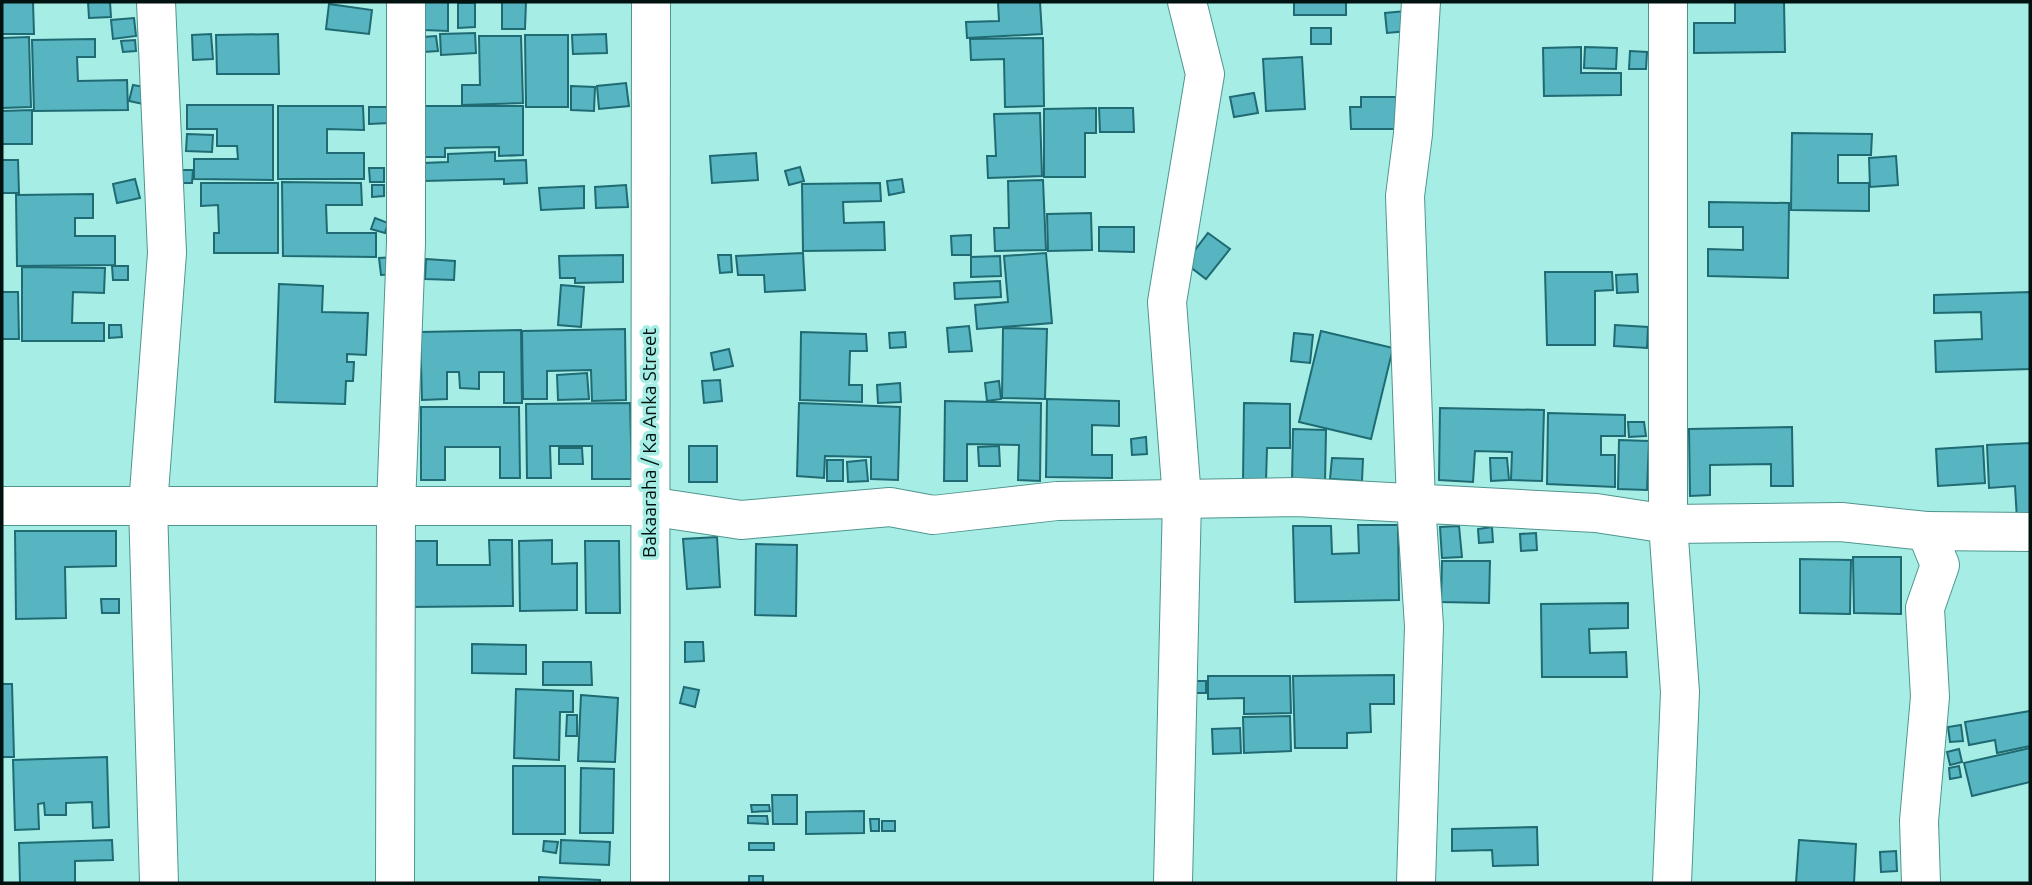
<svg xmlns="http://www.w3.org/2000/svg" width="2032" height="885" font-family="Ubuntu,sans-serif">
  <rect width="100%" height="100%" fill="#a6eee5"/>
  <g fill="#56b5c0" stroke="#1f6a73" stroke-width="2">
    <polygon points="2,2 33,2 34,34 2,34"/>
    <polygon points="88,2 110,2 111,17 89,18"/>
    <polygon points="424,2 448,2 448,31 424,30"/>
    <polygon points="502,2 526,2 525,29 502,29"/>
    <polygon points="998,2 1040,2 1042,34 967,38 966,22 999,21"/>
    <rect x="1294" y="2" width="52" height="13"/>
    <polygon points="1735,2 1784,2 1785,52 1694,53 1694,23 1735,23"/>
    <polygon points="458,3 475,3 475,27 458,28"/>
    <polygon points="329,4 372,10 369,34 326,29"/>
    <polygon points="1406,11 1408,31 1387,33 1385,13"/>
    <polygon points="134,18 136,36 113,39 111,20"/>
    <rect x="1311" y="28" width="20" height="16"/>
    <polygon points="475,33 476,53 441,55 440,34"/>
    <polygon points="211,34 213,59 193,60 192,35"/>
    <polygon points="278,34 279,74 217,74 216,35"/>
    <polygon points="606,34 607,53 573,54 572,35"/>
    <polygon points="525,35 568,35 568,107 526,107"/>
    <polygon points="436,36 438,51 424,52 423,37"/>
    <polygon points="479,36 521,36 523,103 462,105 462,85 480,85"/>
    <polygon points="29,37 31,107 2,108 2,38"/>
    <polygon points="1043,38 1044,106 1005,107 1004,59 971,60 970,39"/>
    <polygon points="95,39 95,57 77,57 78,81 127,80 128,110 34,111 32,40"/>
    <polygon points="135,40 136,51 123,52 121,41"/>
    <polygon points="1581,47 1581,73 1621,73 1621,95 1544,96 1543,48"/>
    <polygon points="1585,47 1617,48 1616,69 1584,68"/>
    <polygon points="1630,51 1647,52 1646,69 1629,69"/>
    <polygon points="1302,57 1305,109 1266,111 1263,59"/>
    <polygon points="626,83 629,106 599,109 597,86"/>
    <polygon points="133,85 151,88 148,105 129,101"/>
    <polygon points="571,86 595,87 594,111 571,110"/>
    <polygon points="1254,93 1258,113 1234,117 1230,97"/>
    <polygon points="1361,97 1396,97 1397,129 1351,129 1350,107 1361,107"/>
    <polygon points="187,105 273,105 273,180 194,179 194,159 238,159 237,146 217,146 217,129 187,129"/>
    <polygon points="278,106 363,106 364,130 327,129 327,153 364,153 364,179 278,179"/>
    <polygon points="422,106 523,106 523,155 499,156 499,147 445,148 445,157 423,157"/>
    <polygon points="369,107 390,107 390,123 369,124"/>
    <polygon points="1096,108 1096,133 1085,133 1085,177 1044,177 1044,109"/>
    <polygon points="1099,108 1133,108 1134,132 1100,132"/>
    <polygon points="32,110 32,144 2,144 2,111"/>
    <polygon points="1040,113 1042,176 988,178 987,156 996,156 994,114"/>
    <polygon points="1792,133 1872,134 1871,155 1838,155 1838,183 1869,183 1869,211 1791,210"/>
    <polygon points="187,134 213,135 212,152 186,151"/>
    <polygon points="495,152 495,161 526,160 527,183 504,184 504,179 424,181 423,163 448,162 448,154"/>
    <polygon points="756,153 758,180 712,183 710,156"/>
    <polygon points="1896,156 1898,185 1870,187 1869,158"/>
    <polygon points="2,160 18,160 19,193 2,193"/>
    <polygon points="800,167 804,181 789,185 785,171"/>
    <polygon points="369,168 384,168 384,182 370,182"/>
    <polygon points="180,170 193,170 192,183 180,183"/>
    <polygon points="135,179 140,198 117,203 113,184"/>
    <polygon points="902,179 904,192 889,195 887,181"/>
    <polygon points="1043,180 1046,250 995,251 994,228 1009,228 1008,181"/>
    <polygon points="282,182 361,183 362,205 326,205 327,233 376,233 376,257 283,256"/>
    <polygon points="201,183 278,183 278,253 214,253 214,233 219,233 218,205 201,206"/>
    <polygon points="880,183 881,201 843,202 844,223 884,222 885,250 803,251 802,184"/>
    <polygon points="372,185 384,185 384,196 372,197"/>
    <polygon points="626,185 628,207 596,208 595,187"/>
    <polygon points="584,186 584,208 541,210 539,188"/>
    <polygon points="93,194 93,218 75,218 75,236 115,236 115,265 17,266 16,195"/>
    <polygon points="1709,202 1789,203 1788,278 1708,276 1708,249 1743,250 1743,227 1709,227"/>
    <polygon points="1091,213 1092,250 1048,251 1047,214"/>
    <polygon points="375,218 388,223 385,233 371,229"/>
    <polygon points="1099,227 1134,227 1134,252 1099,251"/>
    <polygon points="1208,233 1230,249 1206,279 1185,263"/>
    <polygon points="971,235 971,255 952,255 951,236"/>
    <polygon points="803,253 805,290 765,292 764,275 738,275 736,256"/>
    <polygon points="1046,253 1052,323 977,329 975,305 1008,302 1004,256"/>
    <polygon points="623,255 623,282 575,283 575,278 560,278 559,256"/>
    <polygon points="718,255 731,255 732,272 720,273"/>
    <polygon points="1000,256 1001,276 971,277 971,257"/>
    <polygon points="396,257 397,274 381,275 379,258"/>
    <polygon points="426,259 455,261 454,280 425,279"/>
    <polygon points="112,266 128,266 128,280 113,280"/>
    <polygon points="22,267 105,268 104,293 73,292 72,323 104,323 104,341 22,341"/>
    <polygon points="1545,272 1612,272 1613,290 1595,291 1595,345 1547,345"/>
    <polygon points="1637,274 1638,292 1617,293 1616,275"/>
    <polygon points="1000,281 1001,297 955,299 954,283"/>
    <polygon points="279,284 323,286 322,312 368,313 366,355 347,354 347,362 354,362 353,381 346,381 345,404 275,402"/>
    <polygon points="561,285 584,287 581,327 558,325"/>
    <polygon points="2,292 18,292 19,339 2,339"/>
    <polygon points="2030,292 2030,369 1936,372 1935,341 1982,339 1981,312 1934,313 1934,295"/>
    <polygon points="109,325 121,325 122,337 109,338"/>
    <polygon points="1615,325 1648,327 1647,348 1614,346"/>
    <polygon points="969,326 972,351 949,352 947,328"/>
    <polygon points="1003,328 1047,329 1045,399 1002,398"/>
    <polygon points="625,329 626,400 592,401 591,370 547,371 547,399 523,399 522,331"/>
    <polygon points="521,330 522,403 504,403 504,372 479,372 479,389 460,388 459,372 447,372 447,399 422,400 420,332"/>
    <polygon points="1321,331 1393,348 1371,439 1299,422"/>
    <polygon points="801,332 866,334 867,351 850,351 849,385 862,385 862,402 800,400"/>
    <polygon points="905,332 906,347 890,348 889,333"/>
    <polygon points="1294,333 1313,335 1310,363 1291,361"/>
    <polygon points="729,349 733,366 714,370 711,353"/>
    <polygon points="587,373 589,399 558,400 557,375"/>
    <polygon points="720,380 722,401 704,403 702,381"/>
    <polygon points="999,381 1001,399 987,401 985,383"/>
    <polygon points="900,383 901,402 878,403 877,385"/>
    <polygon points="1047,399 1119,401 1119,426 1092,425 1092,455 1112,455 1112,478 1046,477"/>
    <polygon points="945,401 1041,403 1040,481 1018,480 1019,445 967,444 967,481 944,481"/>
    <polygon points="630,403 632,479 592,479 592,446 550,446 551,478 527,478 526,404"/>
    <polygon points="799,403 900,407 898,480 871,479 871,457 825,456 824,478 797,476"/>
    <polygon points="1244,403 1290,404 1290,448 1267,448 1266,482 1243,482"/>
    <polygon points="421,407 519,407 520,478 500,478 500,447 445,447 445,480 421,480"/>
    <polygon points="1440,408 1544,410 1542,481 1511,480 1512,452 1475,451 1473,482 1439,480"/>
    <polygon points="1548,413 1625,415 1625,436 1601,436 1601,455 1615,455 1615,487 1547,484"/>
    <polygon points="1628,422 1644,422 1646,436 1629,437"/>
    <polygon points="1792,427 1793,486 1771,486 1771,464 1710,465 1710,495 1690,496 1689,429"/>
    <polygon points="1293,429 1326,430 1325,484 1292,483"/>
    <polygon points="1146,437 1147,454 1132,455 1131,439"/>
    <polygon points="1619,440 1649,441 1647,490 1618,489"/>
    <polygon points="2030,443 2030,520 2017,520 2015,486 1989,488 1987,445"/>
    <rect x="689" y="446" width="28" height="36"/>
    <polygon points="999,446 1000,466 979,466 978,447"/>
    <polygon points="1983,446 1985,483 1938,486 1936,449"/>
    <polygon points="559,448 582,448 583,464 559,464"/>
    <polygon points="1332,458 1363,459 1362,481 1330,479"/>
    <polygon points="1490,458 1507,458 1509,480 1491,481"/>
    <rect x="827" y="460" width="16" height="21"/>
    <polygon points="866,460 868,481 848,482 847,462"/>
    <polygon points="1358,525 1398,525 1399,600 1295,602 1293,526 1331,526 1332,554 1359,553"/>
    <polygon points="1459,526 1462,557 1442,558 1440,527"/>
    <polygon points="1492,527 1493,542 1479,543 1478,529"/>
    <polygon points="15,531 116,531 116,566 65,567 66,618 16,619"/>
    <polygon points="1536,533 1537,550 1521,551 1520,534"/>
    <polygon points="717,537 720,587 687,589 683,539"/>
    <polygon points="489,540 512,540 513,606 408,607 407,541 437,541 437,565 490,565"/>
    <polygon points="552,540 552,564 577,563 577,610 520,611 519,541"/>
    <polygon points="585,541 619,541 620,613 586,613"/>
    <polygon points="756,544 797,545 796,616 755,615"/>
    <polygon points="1853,557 1901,557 1901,614 1854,613"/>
    <polygon points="1800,559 1851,560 1850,614 1800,613"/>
    <polygon points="1442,561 1490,561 1489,603 1441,602"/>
    <polygon points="101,599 119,599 119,613 102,613"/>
    <polygon points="1628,603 1628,628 1589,629 1590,653 1626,652 1627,677 1542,677 1541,604"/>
    <polygon points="685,642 703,642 704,661 685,662"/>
    <polygon points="472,644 526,645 526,674 472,673"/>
    <polygon points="543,662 591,662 592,685 543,685"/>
    <polygon points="1394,675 1394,704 1370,704 1371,732 1347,733 1347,748 1295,748 1293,676"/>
    <polygon points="1208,676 1290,676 1291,713 1244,714 1244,698 1208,699"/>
    <polygon points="1191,681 1206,681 1206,693 1190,693"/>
    <polygon points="2,684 12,684 14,757 2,757"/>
    <polygon points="684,687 699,690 695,707 680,703"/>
    <polygon points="516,689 573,691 573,712 560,712 559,760 514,758"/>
    <polygon points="581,695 618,698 615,762 578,761"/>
    <polygon points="2030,711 2030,746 1997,753 1995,740 1969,745 1965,722"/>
    <polygon points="567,715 577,715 577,736 566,736"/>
    <polygon points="1290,716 1291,751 1244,753 1243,717"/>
    <polygon points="1961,725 1963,741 1950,742 1948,727"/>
    <polygon points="1240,728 1241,753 1213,754 1212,729"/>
    <polygon points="2030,748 2030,782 1972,796 1964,763"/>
    <polygon points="1959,749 1962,762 1950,765 1947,752"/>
    <polygon points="107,757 109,827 93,828 92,802 66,803 66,815 45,815 44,803 38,804 39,829 15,830 13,760"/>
    <rect x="513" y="766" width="52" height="68"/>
    <polygon points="1959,766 1961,777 1950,779 1949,768"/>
    <polygon points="581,768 614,769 613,833 580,833"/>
    <polygon points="772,795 797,795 797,824 773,824"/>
    <polygon points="751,805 769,805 770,811 752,812"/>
    <polygon points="864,811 864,833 806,834 806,812"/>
    <polygon points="748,816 767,816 768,824 748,823"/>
    <polygon points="870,819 879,819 879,831 871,831"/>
    <rect x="882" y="821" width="13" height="10"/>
    <polygon points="1537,827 1538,865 1493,866 1492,850 1452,851 1452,829"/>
    <polygon points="112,840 113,860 75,861 75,883 20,883 19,843"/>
    <polygon points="561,840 610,842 609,865 560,863"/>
    <polygon points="1799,840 1856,844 1854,883 1796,883"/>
    <polygon points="544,841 558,842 556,853 543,851"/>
    <rect x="749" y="843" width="25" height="7"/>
    <polygon points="1896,851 1897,871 1881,872 1880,852"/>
    <rect x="749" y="876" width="14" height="7"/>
    <polygon points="539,877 600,880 600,883 539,883"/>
  </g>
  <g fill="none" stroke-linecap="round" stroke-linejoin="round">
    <defs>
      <g id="minor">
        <polyline points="156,2 167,253 148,506 159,883"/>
        <polyline points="1668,2 1668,524 1680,692 1672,883"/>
        <polyline points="2,506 648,506 741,520 890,507 933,515 1057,501 1296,497 1596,513 1668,524 1841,522 1926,531 1940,565 1925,608 1930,697 1919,821 1921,883"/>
        <polyline points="1926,531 2030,532"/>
        <polyline points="395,883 396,506 406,243 406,2"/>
        <polyline points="650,883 651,2"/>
        <polyline points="1173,883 1182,499 1167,302 1205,74 1187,2"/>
        <polyline points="1416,883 1424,626 1416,503 1405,196 1413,134 1421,2"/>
      </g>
    </defs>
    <use href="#minor" stroke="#4f958e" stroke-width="40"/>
    <use href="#minor" stroke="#fff" stroke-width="38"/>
  </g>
  <g text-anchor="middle" stroke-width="7" stroke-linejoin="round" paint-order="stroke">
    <g font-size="19" fill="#001311" stroke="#a6eee5">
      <text transform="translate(649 443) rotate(-90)" y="7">Bakaaraha / Ka Anka Street</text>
    </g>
  </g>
  <rect width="2032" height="885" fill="none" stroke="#001311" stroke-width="7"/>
</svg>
